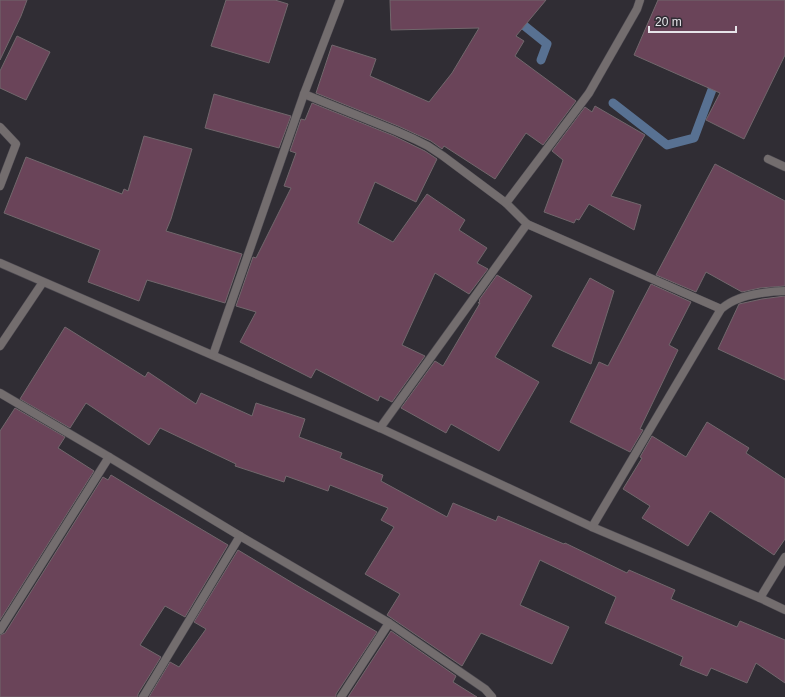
<svg xmlns="http://www.w3.org/2000/svg" width="785" height="697" font-family="Arial,sans-serif">
  <rect width="100%" height="100%" fill="#302d34"/>
  <g fill="none" stroke-linecap="round" stroke-linejoin="round">
    <g stroke="#587192" stroke-width="9">
      <polyline points="516,19 547,44 541,60"/>
      <polyline points="613,103 667,145 694,138 716,79"/>
    </g>
  </g>
  <g fill="#6a4459" stroke="#71676c">
    <polygon points="0,0 27,0 21,16 0,60"/>
    <polygon points="226,0 275,0 288,4 269,63 211,46"/>
    <polygon points="390,0 546,0 516,36 524,41 515,56 576,101 543,145 526,133 495,179 444,146 442,149 431,141 398,126 316,93 332,45 376,59 370,76 429,102 452,73 479,28 391,30"/>
    <polygon points="658,0 785,0 785,55 744,139 706,120 720,93 634,55"/>
    <polygon points="17,36 50,52 26,100 0,88 0,71"/>
    <polygon points="214,94 291,116 279,148 205,128"/>
    <polygon points="312,103 394,136 425,151 437,159 416,202 375,182 358,223 393,242 427,194 465,220 459,230 487,248 477,263 488,269 469,294 435,273 402,345 425,356 392,402 380,396 378,401 316,369 311,378 240,342 256,312 236,306 253,257 256,258 291,188 284,186 296,153 290,151 301,119 305,120"/>
    <polygon points="595,106 645,135 611,196 641,205 634,230 589,204 579,220 576,219 574,223 544,212 563,160 552,151 585,107 592,112"/>
    <polygon points="144,136 192,149 171,219 166,231 242,254 225,303 147,280 139,301 88,282 100,250 4,213 26,157 122,194 124,189 128,191"/>
    <polygon points="715,164 785,201 785,286 760,288 742,292 706,272 696,292 656,275"/>
    <polygon points="497,275 532,296 495,357 539,382 499,451 451,424 446,433 401,408 435,361 443,366 480,303 478,303 480,301 479,300"/>
    <polygon points="590,278 614,291 591,364 552,346"/>
    <polygon points="651,284 691,302 669,345 678,350 640,429 643,430 630,452 570,422 599,362 608,366"/>
    <polygon points="785,296 785,380 718,349 739,304 762,299"/>
    <polygon points="65,327 145,377 148,372 196,404 201,393 252,416 256,403 305,419 299,437 342,453 340,458 383,475 381,481 447,517 453,503 496,521 498,516 564,544 565,543 627,573 629,570 675,590 671,599 737,627 740,621 785,640 785,683 756,663 747,683 711,668 707,676 680,665 683,657 605,623 616,597 540,560 520,605 569,627 552,664 481,633 462,666 387,615 400,594 365,574 394,527 381,520 388,508 330,485 328,491 286,476 284,482 235,466 236,464 160,428 149,445 86,403 70,428 20,399"/>
    <polygon points="15,408 65,437 58,448 94,471 0,620 0,431"/>
    <polygon points="707,422 749,448 746,453 785,479 785,539 774,555 710,511 688,546 642,518 650,506 623,489 642,458 640,457 652,436 686,457"/>
    <polygon points="111,475 152,500 228,545 185,617 165,606 140,645 161,657 138,694 138,697 0,697 0,635 5,633 103,477 108,480"/>
    <polygon points="238,550 296,585 377,632 336,694 336,697 149,697 170,662 179,667 206,629 194,622"/>
    <polygon points="391,631 456,676 453,682 477,697 348,697"/>
  </g>
  <g fill="none" stroke-linecap="round" stroke-linejoin="round">
    <defs>
      <polyline id="lane" points="760,598 785,557"/>
      <g id="street">
        <polyline points="304,94 396,131 414,139 428,146 443,156 506,203 527,224 721,309"/>
        <polyline points="0,127 16,144 0,186"/>
        <polyline points="768,159 785,167"/>
        <polyline points="506,203 589,93 637,9 640,0"/>
        <polyline points="0,263 380,428 592,527 760,598 785,610"/>
        <polyline points="0,346 43,282"/>
        <polyline points="213,355 304,94 340,0"/>
        <polyline points="0,393 109,457 240,536 389,623 485,689 492,697"/>
        <polyline points="380,428 527,224"/>
        <path d="M592 527 721 309C726 305 732 301 738 299 750 294 772 291 785 291"/>
        <polyline points="0,630 109,457"/>
        <polyline points="143,697 240,536"/>
        <polyline points="341,697 389,623"/>
      </g>
    </defs>
    <use href="#lane" stroke="#4d4a51" stroke-width="9"/>
    <use href="#street" stroke="#4d4a51" stroke-width="9"/>
    <use href="#lane" stroke="#736d6e" stroke-width="8"/>
    <use href="#street" stroke="#736d6e" stroke-width="8"/>
  </g>
  <path d="M649 26v6h87v-6" fill="none" stroke="#e6e4e9" stroke-width="2"/>
  <text x="655" y="26" font-size="12" fill="#e6e4e9" stroke="#302d34" stroke-width="3" paint-order="stroke">20 m</text>
</svg>
